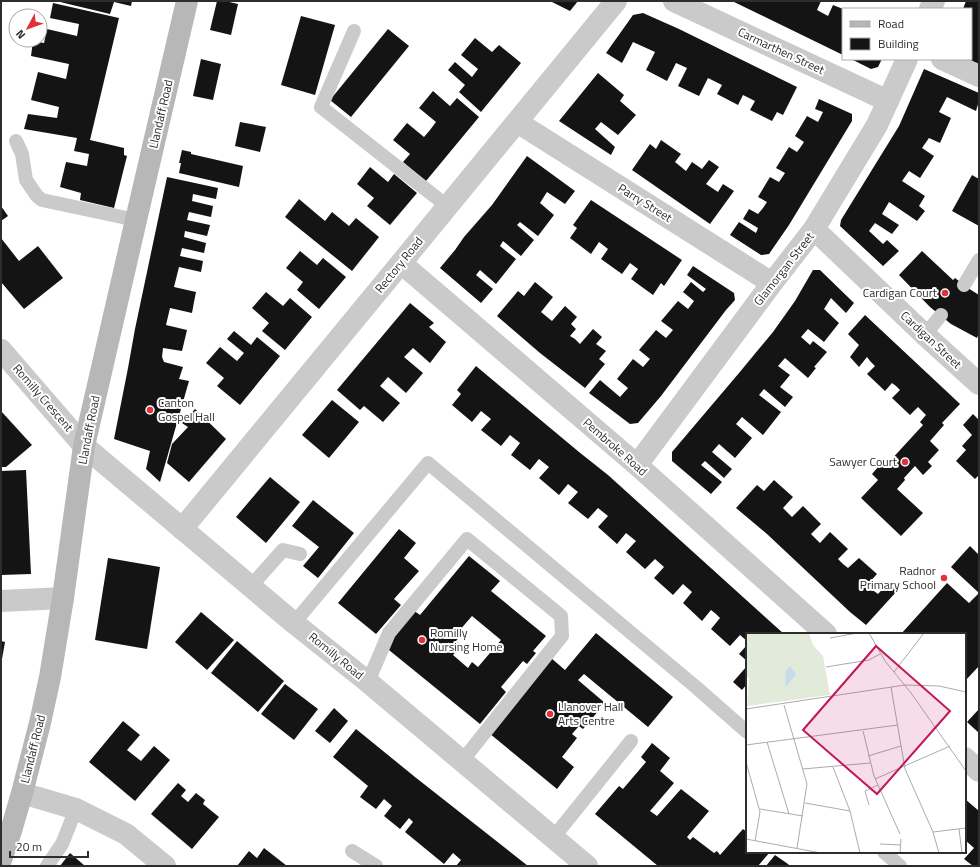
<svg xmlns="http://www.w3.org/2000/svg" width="980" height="867" font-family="'Titillium Web',sans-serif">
  <rect width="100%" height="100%" fill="#fff"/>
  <g fill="#141414" fill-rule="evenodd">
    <polygon points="56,1 132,1 131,6 114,2 110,14"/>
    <polygon points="217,1 225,1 238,4 231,35 210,30"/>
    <polygon points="550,1 578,1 570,11"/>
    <polygon points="732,1 821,1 817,10 828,16 833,5 843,9 843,55"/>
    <polygon points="966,1 979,1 979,65 967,59 971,59 971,9 963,9"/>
    <polygon points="53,3 119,18 90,140 124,148 124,155 127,156 114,208 80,200 81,193 60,187 66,162 87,166 89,154 74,151 77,138 24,129 28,114 57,118 59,107 31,100 38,72 66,79 69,64 31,56 33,41 44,43 47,29 77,36 79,24 50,18"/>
    <polygon points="643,13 679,29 797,87 783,115 777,112 772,121 750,110 755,101 743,95 738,105 717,94 722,85 708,78 699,96 678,86 687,68 676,63 667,81 646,70 655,52 633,42 622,63 606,53 633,15"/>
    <polygon points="301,16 335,25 315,95 281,85"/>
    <polygon points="388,29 409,46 351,117 330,100"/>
    <polygon points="475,38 492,52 499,45 521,63 481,112 459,92 465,85 448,70 455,62 472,77 478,69 461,55"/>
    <polygon points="201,59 221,64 213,100 193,96"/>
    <polygon points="851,59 882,59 878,67 871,69"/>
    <polygon points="924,69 979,93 979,101 976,111 947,97 939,112 951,118 940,143 929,138 922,148 934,156 920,178 909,171 902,181 925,196 919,206 925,211 917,221 889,202 882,214 899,225 892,234 875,223 869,231 883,244 887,240 899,251 883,266 840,226 841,220 899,126"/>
    <polygon points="598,73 624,95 620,101 636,115 618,135 601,122 595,129 615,147 611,155 559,121"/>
    <polygon points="433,91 450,106 457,98 479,117 426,181 403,162 410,154 393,140 407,123 424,137 430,130 436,122 419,108"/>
    <polygon points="819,99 852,114 852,121 789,225 769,254 761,255 730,235 739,222 756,233 758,228 743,219 749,209 758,214 763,208 767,202 758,197 770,177 779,182 785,173 776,168 789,147 797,152 800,148 804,142 795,136 807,116 818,122 823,112 815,109"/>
    <polygon points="240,122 266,127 260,152 235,146"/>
    <polygon points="661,140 681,154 675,162 686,171 692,162 702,169 709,160 719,167 706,184 718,192 723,184 734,191 710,224 632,170 650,144 656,149"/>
    <polygon points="182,150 191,152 191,154 243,166 239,187 179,173 181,163 179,163"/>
    <polygon points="527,156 575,191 565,204 547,192 540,203 554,215 538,236 520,222 517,225 534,240 521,256 503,241 500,246 516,259 496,284 480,270 476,275 493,289 481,303 440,268 455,250 464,237 492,205"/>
    <polygon points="370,167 388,182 394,174 417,193 390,225 367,206 374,198 357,184"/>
    <polygon points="972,175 979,179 979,226 952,211"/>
    <polygon points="167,177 218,188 216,199 193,194 192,201 213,206 211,217 189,212 187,220 210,225 207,236 185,231 184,237 206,243 204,253 182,248 180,256 203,261 201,272 179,267 174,287 196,292 194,302 192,313 170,308 166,325 187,330 182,351 163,348 162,357 164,362 183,367 179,379 189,381 160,482 146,469 150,451 114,439 128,368 135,329"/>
    <polygon points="299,199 325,221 332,212 349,226 356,218 379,237 352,271 285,217"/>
    <polygon points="591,200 682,260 664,286 661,283 653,295 631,279 638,269 630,263 622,274 601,259 608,249 599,242 591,254 570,238 577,228 573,225"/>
    <polygon points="1,206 8,216 1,221"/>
    <polygon points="1,238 19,261 38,246 63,278 24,309 1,282"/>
    <polygon points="300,251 317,265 323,258 346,277 319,309 297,290 303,282 286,268"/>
    <polygon points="922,251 953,280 955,278 971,290 979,295 979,333 977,338 951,324 930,307 899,275"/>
    <polygon points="693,266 734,293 735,300 726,310 661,396 638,423 630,424 589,393 600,380 620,397 628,388 617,379 633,359 643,367 650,359 639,350 656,330 666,338 673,330 661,321 678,301 688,309 694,301 683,292 691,282 703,292 706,289 687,275"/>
    <polygon points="813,270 820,270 854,303 846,313 831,298 824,309 839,323 824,342 808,329 801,337 810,345 813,341 827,352 814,367 816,368 808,378 785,358 778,366 790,375 780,387 793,397 785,407 764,389 759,395 781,412 763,435 742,417 736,424 752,438 735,458 719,444 712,452 732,469 724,478 705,461 701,465 722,482 711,494 672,461 672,452 739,373 773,332 795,301"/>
    <polygon points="535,282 553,297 541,312 552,321 565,306 577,317 571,324 576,329 570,336 575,339 580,344 593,329 602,337 596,344 606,351 599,359 605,364 585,388 540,353 497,316 518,291 524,296"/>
    <polygon points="266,292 283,306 290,298 312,317 285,350 262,331 269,323 252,308"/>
    <polygon points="410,303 434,323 429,327 446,342 430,363 413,348 404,357 423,373 406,393 388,377 380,386 400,403 383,422 364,406 360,410 337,390"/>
    <polygon points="865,315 943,388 960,404 942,423 944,425 930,441 939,450 928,462 932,466 923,475 915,466 904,478 905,480 897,489 923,513 901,536 861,498 878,480 872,474 885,459 889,462 923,425 920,422 926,415 918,407 910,415 892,398 900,390 896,386 892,383 885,391 867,374 875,366 870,361 867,357 859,367 850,357 859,345 848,334"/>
    <polygon points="234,331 251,345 257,337 280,356 240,405 217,386 224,378 206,363 220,347 237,361 244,353 227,339"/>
    <polygon points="476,366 579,452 608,475 784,634 747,634 747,641 740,635 730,646 711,629 720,618 716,614 711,610 702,621 683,603 692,592 683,584 673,595 654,578 664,567 655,559 645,569 626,552 636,541 626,533 617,544 598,527 608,516 598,508 588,519 568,503 578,492 568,484 559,495 539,478 549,467 539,459 530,470 511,455 520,443 510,435 501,446 481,430 491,419 481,411 472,422 452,405 461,394 457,390"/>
    <polygon points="332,400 359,422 329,458 302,435"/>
    <polygon points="195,409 226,439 189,482 167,463 172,444 188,427 182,423"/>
    <polygon points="1,411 32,445 6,467 1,467"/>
    <polygon points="973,414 979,420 979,475 975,479 956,461 966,450 962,446 972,435 963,425"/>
    <polygon points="26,470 31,574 1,575 1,471"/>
    <polygon points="270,477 300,502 266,543 236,517"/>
    <polygon points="774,480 793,497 783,508 792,517 803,506 821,524 811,534 820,543 830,532 848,549 838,559 843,564 848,568 859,558 877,574 867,585 871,589 878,594 888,583 897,591 866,625 850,612 767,534 736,508 757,485 764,491"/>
    <polygon points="313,500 354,533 318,578 303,566 319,547 292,526"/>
    <polygon points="399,529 416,543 404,558 419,571 394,599 401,605 376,634 338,603"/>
    <polygon points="970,546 979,555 979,593 951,567"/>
    <path d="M469 556 500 581 491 591 546 636 533 651 536 653 527 664 523 661 501 687 506 692 480 724 384 646 413 610 420 615ZM472 616 501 640 478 667 472 662 468 668 453 655 461 645 456 641 462 634 459 631Z"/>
    <polygon points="108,558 160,567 147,649 95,640"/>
    <polygon points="947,583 969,603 979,593 979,666 965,681 965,634 901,634"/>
    <polygon points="201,612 234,640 207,670 175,642"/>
    <polygon points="596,633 673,697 648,727 584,674 578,680 605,703 583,729 579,726 572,734 577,738 562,757 574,767 557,789 489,733 551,658 565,670"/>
    <polygon points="1,641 5,642 2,659 1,659"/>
    <polygon points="237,641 284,681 258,712 211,673"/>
    <polygon points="747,645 747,661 739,654"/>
    <polygon points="747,666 747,684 742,690 733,682"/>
    <polygon points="285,684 318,709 294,740 261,714"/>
    <polygon points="334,708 348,721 330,743 315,731"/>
    <polygon points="979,709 979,733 967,722"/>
    <polygon points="123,721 140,735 127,750 141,761 154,746 170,760 135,801 89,762"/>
    <polygon points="356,729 415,777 528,866 456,866 461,860 453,853 444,864 405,832 413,822 409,818 400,829 384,816 392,806 384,799 376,809 360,797 368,786 333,757"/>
    <polygon points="652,743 670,758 660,771 674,783 650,811 657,816 681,789 709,811 687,837 690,840 693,837 714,853 717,851 720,855 743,829 747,832 747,852 770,852 758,866 658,866 595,814 619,786 623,789 646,762 641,757"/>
    <polygon points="178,783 186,790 181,796 188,802 196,793 205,800 203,804 219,817 192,849 151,814"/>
    <polygon points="965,799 979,811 979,866 973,866 964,859 974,848 965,840"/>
    <polygon points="264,848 287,866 237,866 249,851 257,858"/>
    <polygon points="70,853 85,866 60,866"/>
    <polygon points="775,855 788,864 790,866 766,866"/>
  </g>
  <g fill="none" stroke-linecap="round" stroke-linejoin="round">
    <g stroke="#cacaca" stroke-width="14">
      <polyline points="354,31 321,107 447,206"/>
      <polyline points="16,141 22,154 26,180 37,196 42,200 136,220"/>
      <polyline points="964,285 979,260"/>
      <polyline points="925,335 941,315"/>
      <polyline points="251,586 283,550 300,554"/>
      <polyline points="294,623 428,463 697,688 747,732"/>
      <polyline points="368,682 389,633 467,539 561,616 562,636 462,761"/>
      <polyline points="553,838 631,741"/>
      <polyline points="352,851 376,866"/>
      <polyline points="884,852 900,866"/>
      <polyline points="47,866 62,844 76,809"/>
    </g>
    <g stroke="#cacaca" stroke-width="22">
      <polyline points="674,1 888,101"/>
      <polyline points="930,9 934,1"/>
      <polyline points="942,59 979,76"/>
      <polyline points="517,122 772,283"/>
      <polyline points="814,229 925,335 979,384"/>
      <polyline points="401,263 637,465 826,634"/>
      <polyline points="1,350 84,446 294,623 368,682 587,866"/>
      <polyline points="637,465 772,283 814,229 877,125 907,59"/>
      <polyline points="182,529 401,263 616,1"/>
      <polyline points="1,601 63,598"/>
      <polyline points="965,758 979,771"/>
      <polyline points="22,793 76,809 126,834 165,866"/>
    </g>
    <polyline stroke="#b7b7b7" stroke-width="22" points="1,860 11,831 22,793 40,723 50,677 63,598 84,446 136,220 187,1"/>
  </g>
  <g fill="#df3339" stroke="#fff" stroke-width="1.5">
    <circle cx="945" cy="293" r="4"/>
    <circle cx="150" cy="410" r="4"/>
    <circle cx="905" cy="462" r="4"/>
    <circle cx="944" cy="578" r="4"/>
    <circle cx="422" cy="640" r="4"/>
    <circle cx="550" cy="714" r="4"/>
  </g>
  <g text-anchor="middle" stroke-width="4" stroke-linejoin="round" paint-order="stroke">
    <g font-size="12" fill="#2d2d2d" stroke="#fff">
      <text transform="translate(781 51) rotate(25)" y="4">Carmarthen Street</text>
      <text transform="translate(161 114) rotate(-77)" y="4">Llandaff Road</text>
      <text transform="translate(645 203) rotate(32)" y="4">Parry Street</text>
      <text transform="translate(399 265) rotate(-51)" y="4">Rectory Road</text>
      <text transform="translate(784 269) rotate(-52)" y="4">Glamorgan Street</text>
      <text transform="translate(931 340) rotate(43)" y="4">Cardigan Street</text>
      <text transform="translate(43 398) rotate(49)" y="4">Romilly Crescent</text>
      <text transform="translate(89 430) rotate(-79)" y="4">Llandaff Road</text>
      <text transform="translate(615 447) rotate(41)" y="4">Pembroke Road</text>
      <text transform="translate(336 656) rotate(39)" y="4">Romilly Road</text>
      <text transform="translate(33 749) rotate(-76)" y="4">Llandaff Road</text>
    </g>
    <g font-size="12" fill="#2d2d2d" stroke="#fff" text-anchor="end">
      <text x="937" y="297">Cardigan Court</text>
      <text x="158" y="407" text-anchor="start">Canton<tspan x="158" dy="14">Gospel Hall</tspan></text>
      <text x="897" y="466">Sawyer Court</text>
      <text x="936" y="575">Radnor<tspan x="936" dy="14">Primary School</tspan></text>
      <text x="430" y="637" text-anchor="start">Romilly<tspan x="430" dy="14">Nursing Home</tspan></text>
      <text x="558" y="711" text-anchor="start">Llanover Hall<tspan x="558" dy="14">Arts Centre</tspan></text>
    </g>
  </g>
  <g transform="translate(746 633)">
    <rect width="220" height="220" fill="#fff"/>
    <path d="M0 0H63L67 12 77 23 84 62 1 73 3 45 0 44Z" fill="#e2eada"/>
    <path d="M44 33 50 41 41 53 39 52 40 38Z" fill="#c7dbea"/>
    <path fill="none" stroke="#ababab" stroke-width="1" d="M123 0 139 28 165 60 220 138M84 5 111 0M80 34 123 27 134 21M148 39 178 0M145 54 159 136 187 199 193 220M38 72 61 151 51 215M0 76 159 52 193 53 220 59M117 98 128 143 154 201M21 109 43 181M0 112 152 92M122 123 155 113M0 129 14 179 9 208M87 134 104 178 114 220M57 136 124 130M129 146 204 113M59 170 104 178M123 172 119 158 132 152M14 176 57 183M213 196 216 220M187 199 220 195M0 206 75 220M134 211 155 212M154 220 155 206"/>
    <path fill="#c2185b" fill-opacity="0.15" stroke="#c2185b" stroke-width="2" d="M130 13 204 78 131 161 57 97Z"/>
    <rect width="220" height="220" fill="none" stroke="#2d2d2d" stroke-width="2"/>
  </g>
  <rect width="980" height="867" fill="none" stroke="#2d2d2d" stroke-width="4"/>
  <rect x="842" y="8" width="130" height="52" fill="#ffffff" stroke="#ababab"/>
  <rect x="850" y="21" width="20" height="6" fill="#b7b7b7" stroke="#ababab"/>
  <text x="878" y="28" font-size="12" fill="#2d2d2d">Road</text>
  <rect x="850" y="38" width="20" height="12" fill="#141414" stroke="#ababab"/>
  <text x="878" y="48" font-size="12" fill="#2d2d2d">Building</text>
  <g transform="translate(28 28) rotate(229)"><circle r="19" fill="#ffffff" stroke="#ababab"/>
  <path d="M0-3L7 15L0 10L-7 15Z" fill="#df3339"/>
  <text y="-6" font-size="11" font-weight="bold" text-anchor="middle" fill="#2d2d2d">N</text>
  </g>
  <path d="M10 851v6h78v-6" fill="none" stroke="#2d2d2d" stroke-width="2"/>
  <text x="16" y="851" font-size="12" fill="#2d2d2d" stroke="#ffffff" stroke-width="3" paint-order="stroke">20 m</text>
</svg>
